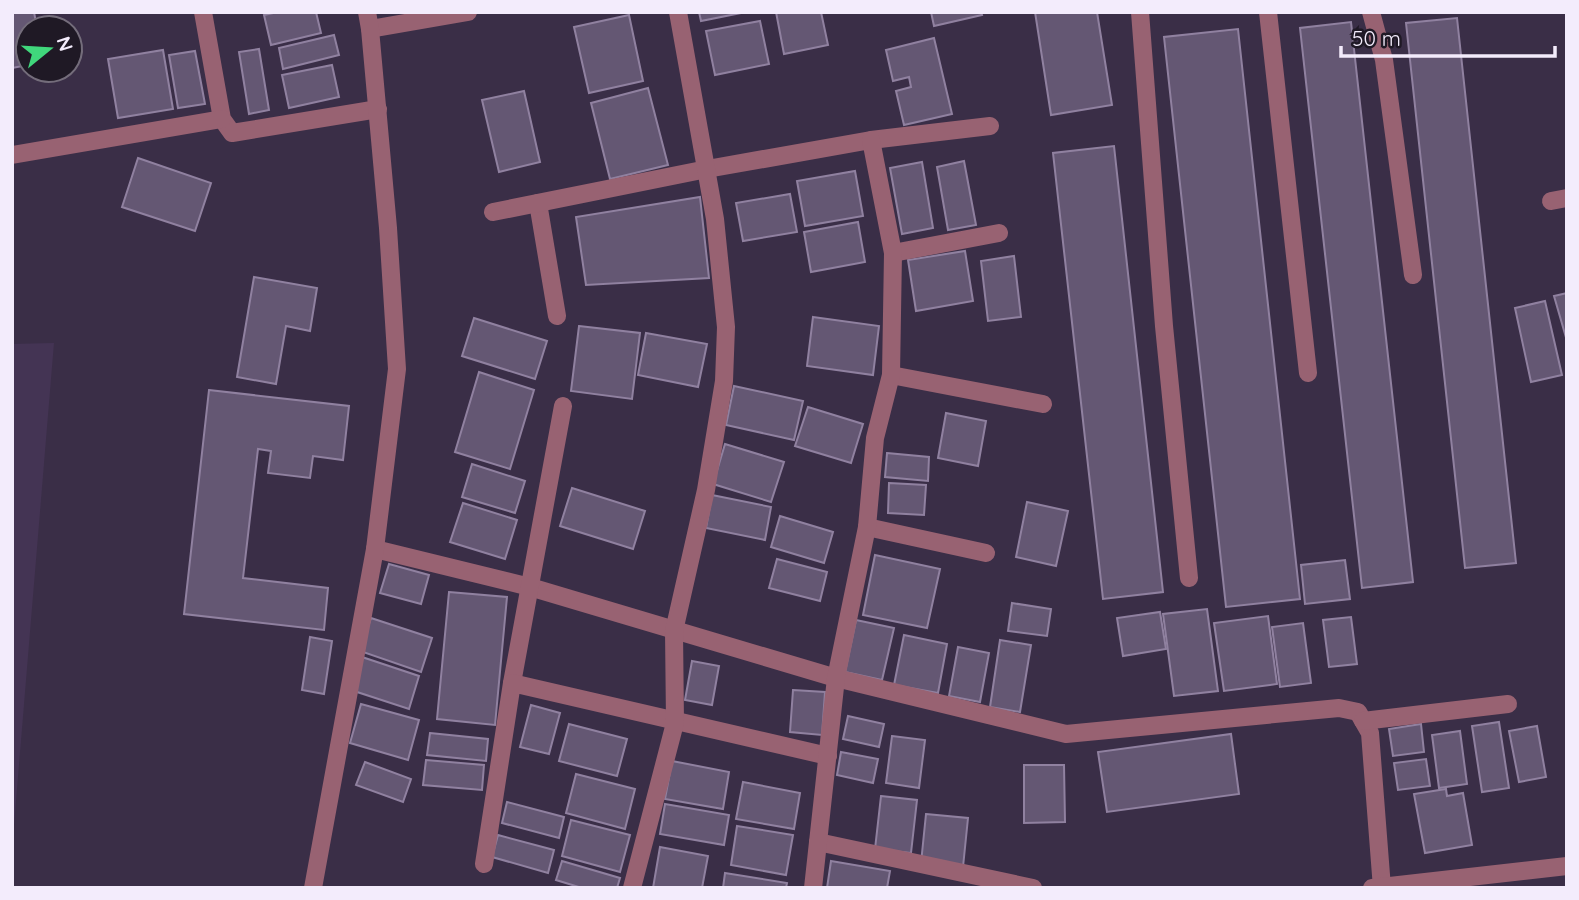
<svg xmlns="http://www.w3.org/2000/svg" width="1579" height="900" font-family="Quicksand,sans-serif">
  <rect width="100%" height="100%" fill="#3a2e47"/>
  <polygon fill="#443454" points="54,343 12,849 12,344"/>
  <g fill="#645773" stroke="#9081a0" stroke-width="2">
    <polygon points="12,12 34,12 37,28 28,28 28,65 12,68"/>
    <polygon points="278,12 316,12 321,33 271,45 264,15"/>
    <polygon points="699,12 746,12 701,21"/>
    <polygon points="776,12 821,12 828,45 784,54"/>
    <polygon points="931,12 981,12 982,15 934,26"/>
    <polygon points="1035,12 1097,12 1112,105 1051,115"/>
    <polygon points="629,15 643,81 589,93 574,27"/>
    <polygon points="1457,18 1516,563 1465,568 1406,23"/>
    <polygon points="760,21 769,64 715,75 706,31"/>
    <polygon points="1351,22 1413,582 1362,588 1300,28"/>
    <polygon points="1238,29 1300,599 1226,607 1164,37"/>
    <polygon points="334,35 339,55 283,69 279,48"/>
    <polygon points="934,38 952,114 904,125 896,91 911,87 909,77 893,81 886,50"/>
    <polygon points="259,49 269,110 249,114 239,52"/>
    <polygon points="163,50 173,109 118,118 108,59"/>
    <polygon points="195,51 205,104 178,108 169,55"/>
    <polygon points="332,65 339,97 289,108 282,75"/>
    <polygon points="648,88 668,165 610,179 591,103"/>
    <polygon points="524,91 540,162 499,172 482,100"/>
    <polygon points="1114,146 1163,592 1103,599 1053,153"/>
    <polygon points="138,158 211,183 195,231 122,207"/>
    <polygon points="964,161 976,225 948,230 937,167"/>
    <polygon points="922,162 933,228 902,234 890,168"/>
    <polygon points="855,171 863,216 805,226 797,181"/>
    <polygon points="790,194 797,232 743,241 736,203"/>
    <polygon points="700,197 709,278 586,285 576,217"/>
    <polygon points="858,222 865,262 811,272 804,232"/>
    <polygon points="965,251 973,301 916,311 908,260"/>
    <polygon points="1014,256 1021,317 988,321 981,261"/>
    <polygon points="254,277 317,288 310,331 286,326 276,384 237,377"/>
    <polygon points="1567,293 1567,341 1554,296"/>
    <polygon points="1545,301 1562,375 1531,382 1515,308"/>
    <polygon points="813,317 879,326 873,375 807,366"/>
    <polygon points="474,318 547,341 535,379 462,356"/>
    <polygon points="579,326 640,333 632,399 571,391"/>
    <polygon points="646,333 707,344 698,387 638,375"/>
    <polygon points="479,372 534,390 510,469 455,452"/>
    <polygon points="734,386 803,401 794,440 726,425"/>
    <polygon points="209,390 349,406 343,460 313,456 310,478 268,473 271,451 258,449 243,578 328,588 324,630 184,614"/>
    <polygon points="808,407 863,424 851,463 795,446"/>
    <polygon points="946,413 986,421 978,466 938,458"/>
    <polygon points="725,444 784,462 771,502 713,484"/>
    <polygon points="887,453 929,457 928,481 885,477"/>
    <polygon points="472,464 525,481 515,513 462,497"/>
    <polygon points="889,483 926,485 924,515 888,513"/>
    <polygon points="572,488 645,511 633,549 560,526"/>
    <polygon points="712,495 771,507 765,540 706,528"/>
    <polygon points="1027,502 1068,511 1056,566 1016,557"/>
    <polygon points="463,503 517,520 505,559 450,542"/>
    <polygon points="780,516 833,532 824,563 771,547"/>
    <polygon points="875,555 940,569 927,628 863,615"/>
    <polygon points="777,559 827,572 820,601 769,588"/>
    <polygon points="1345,560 1350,599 1305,604 1301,565"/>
    <polygon points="389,564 429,575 421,604 380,593"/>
    <polygon points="449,592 507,597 495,725 437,719"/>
    <polygon points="1012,603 1051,609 1047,636 1008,631"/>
    <polygon points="1207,609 1218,691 1174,696 1163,614"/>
    <polygon points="1160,612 1166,649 1123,656 1117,618"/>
    <polygon points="1268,616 1277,684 1224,691 1214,623"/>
    <polygon points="1351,617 1357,664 1329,667 1323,620"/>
    <polygon points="371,618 432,638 421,672 360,651"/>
    <polygon points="856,620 894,628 882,680 845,672"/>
    <polygon points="1303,623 1311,683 1280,687 1272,627"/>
    <polygon points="904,635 947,644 938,693 894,685"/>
    <polygon points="310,637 332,641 324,694 302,690"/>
    <polygon points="1000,640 1031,645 1020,712 990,707"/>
    <polygon points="958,647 989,653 980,702 949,696"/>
    <polygon points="362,657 419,676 409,709 351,690"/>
    <polygon points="692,661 719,666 712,705 685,700"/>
    <polygon points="793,690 825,692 822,735 790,732"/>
    <polygon points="361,704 419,720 408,760 350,743"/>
    <polygon points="531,705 560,713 549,754 520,747"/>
    <polygon points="848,716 884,724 879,747 843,739"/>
    <polygon points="1499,722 1509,788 1482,792 1472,726"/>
    <polygon points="569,724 627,739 617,776 559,761"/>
    <polygon points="1421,724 1424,752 1393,756 1389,729"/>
    <polygon points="1537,726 1546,777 1519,782 1509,731"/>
    <polygon points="1460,731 1467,784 1439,788 1432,735"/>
    <polygon points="430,733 488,739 486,761 427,755"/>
    <polygon points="1231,734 1239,794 1107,812 1098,752"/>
    <polygon points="892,736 925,740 919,788 886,783"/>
    <polygon points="841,752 878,759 873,783 837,775"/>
    <polygon points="1426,759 1430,786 1398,790 1394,763"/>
    <polygon points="426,760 484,765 482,790 423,785"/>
    <polygon points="672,761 729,772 723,809 665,799"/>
    <polygon points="365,762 411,779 403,802 356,785"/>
    <polygon points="1024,765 1064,765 1065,822 1024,823"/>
    <polygon points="576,774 635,789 625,829 566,813"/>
    <polygon points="743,782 800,793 794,829 736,819"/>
    <polygon points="1446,789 1447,796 1463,793 1472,845 1425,853 1414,794"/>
    <polygon points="881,796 917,800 911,853 875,849"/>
    <polygon points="507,802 564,817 559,838 502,823"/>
    <polygon points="665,804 729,815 724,845 660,834"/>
    <polygon points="926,814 968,818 963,867 921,863"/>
    <polygon points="571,820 630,835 620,872 562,856"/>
    <polygon points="737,826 793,835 786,875 731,865"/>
    <polygon points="498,835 554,850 548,873 492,857"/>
    <polygon points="660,847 708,856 702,888 653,888"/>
    <polygon points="562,861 620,878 617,888 582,888 556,880"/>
    <polygon points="831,861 890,871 887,888 827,888"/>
    <polygon points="725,873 787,883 786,888 723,888"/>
  </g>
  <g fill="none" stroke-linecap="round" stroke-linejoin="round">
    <g stroke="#986272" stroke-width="18">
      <polyline points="203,12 222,119 232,133 378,109"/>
      <polyline points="1140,12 1164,326 1189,578"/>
      <polyline points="1268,12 1308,373"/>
      <polyline points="1371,12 1384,60 1413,275"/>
      <polyline points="370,29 468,12"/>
      <polyline points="12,155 222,119"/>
      <polyline points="1551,201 1567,198"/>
      <polyline points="538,203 557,316"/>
      <polyline points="493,212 707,169 871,140 990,126"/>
      <polyline points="893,253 999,233"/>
      <polyline points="891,375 1043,404"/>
      <polyline points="867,527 986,553"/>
      <polyline points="375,549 530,587 836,678 1066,734 1339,708 1358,712 1370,733 1382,888"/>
      <polyline points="512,683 563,406"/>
      <polyline points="1363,721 1508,704"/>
      <polyline points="818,842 1033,888"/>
      <polyline points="484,864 512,683 828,756"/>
      <polyline points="313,888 375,549 397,369 388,228 370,29 367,12"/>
      <polyline points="632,888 675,723 674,631 706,490 724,381 726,327 715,219 678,12"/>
      <polyline points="813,888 836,678 867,527 875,438 891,375 893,253 871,140"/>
      <polyline points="1372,888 1567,866"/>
    </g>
  </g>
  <rect width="1579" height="900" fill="none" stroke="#f3ecfc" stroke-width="28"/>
  <g transform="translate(49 49) rotate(72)"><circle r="33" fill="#1f1925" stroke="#746d7b" stroke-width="2"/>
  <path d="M0-5L12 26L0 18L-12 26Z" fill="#40d77c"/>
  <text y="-10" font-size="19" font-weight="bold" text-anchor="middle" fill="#f3ecfc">N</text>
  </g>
  <path d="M1341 46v10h214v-10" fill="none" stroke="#f3ecfc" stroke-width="3.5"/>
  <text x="1352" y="46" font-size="21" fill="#f3ecfc" stroke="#1f1925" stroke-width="5" paint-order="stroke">50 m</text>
</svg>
